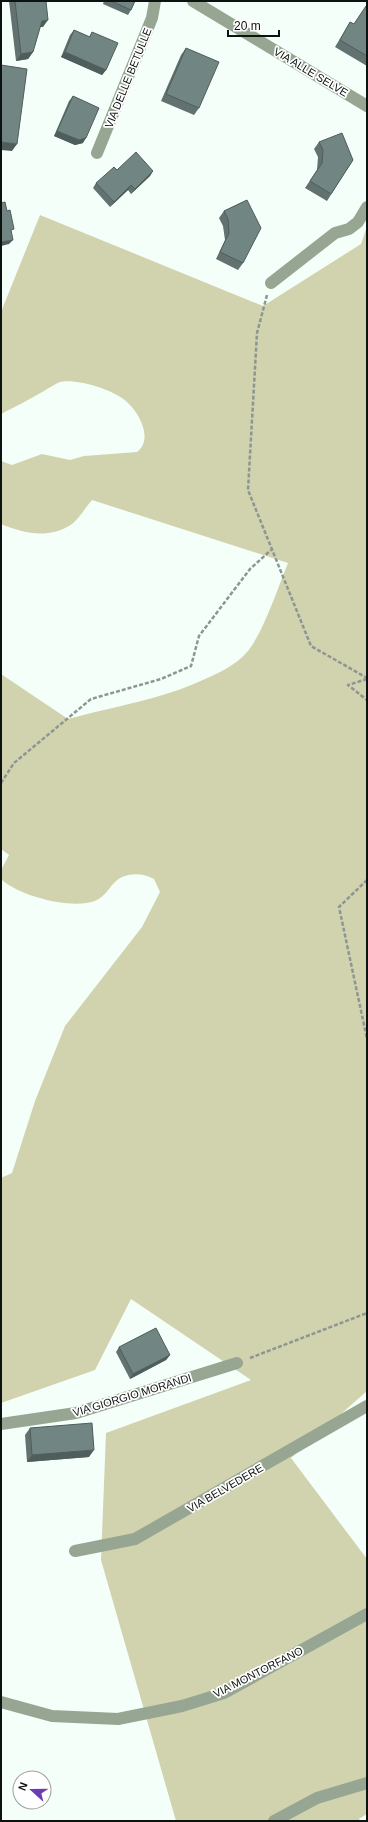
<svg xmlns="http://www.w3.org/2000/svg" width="368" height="1822" font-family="Arial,sans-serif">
  <rect width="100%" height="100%" fill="#f4fff9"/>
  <path fill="#d1d3af" d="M40 215 263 306 361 244 367 226V1391L291 1458 367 1559V1814L359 1819 360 1821H176L101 1560 106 1433 251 1380 131 1299 95 1370 1 1403V1178L12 1173 35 1101 65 1026 142 927 160 892 154 879C142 872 124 872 114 883 108 889 106 895 97 900 75 911 18 896 1 879V870L9 855 1 849V674L68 719C115 706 160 700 205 679 223 671 242 662 253 644 268 619 277 590 288 563L92 500C85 508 78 521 69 526 47 539 23 533 1 524V461L12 465 42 454 70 460 84 456 137 452C155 438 137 408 122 398 110 389 75 378 60 382 55 384 49 388 44 391 30 399 15 407 1 414V312Z"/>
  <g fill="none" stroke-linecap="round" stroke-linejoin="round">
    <g stroke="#8d9691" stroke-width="2.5" stroke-dasharray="4 2" stroke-linecap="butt">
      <polyline points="267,295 257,333 248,490 311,646 367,678"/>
      <polyline points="367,679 348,685 367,700"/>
      <polyline points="1,783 14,763 91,699 161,679 191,666 199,636 250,569 271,550"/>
      <polyline points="367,880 339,907 367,1039"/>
      <polyline points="250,1358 367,1313"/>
    </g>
    <g stroke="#97a692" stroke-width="12">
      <polyline points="193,1 367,106"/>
      <polyline points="97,153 152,18 155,1"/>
      <polyline points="271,283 335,233 349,229 358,222 367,207"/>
      <polyline points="1,1424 76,1413 237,1363"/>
      <polyline points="75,1551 135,1539 367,1406"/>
      <polyline points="1,1702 52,1716 118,1719 182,1706 224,1693 367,1614"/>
      <polyline points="274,1821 317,1798 367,1783"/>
    </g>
  </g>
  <g fill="#617271">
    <polygon points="9,1 46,1 43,27 40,27 33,52 28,59 16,61"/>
    <polygon points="104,1 135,1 131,10 128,15 103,4"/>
    <polygon points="366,6 367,7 367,66 335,47 350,22 354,24"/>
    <polygon points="74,30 89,37 92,32 106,70 102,75 61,57 70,35"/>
    <polygon points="186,48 199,108 194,115 161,101 181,55"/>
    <polygon points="73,96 83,143 75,145 54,136 69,101"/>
    <polygon points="319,142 353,160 327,201 305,188 317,170 318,157 314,149"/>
    <polygon points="117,170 153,171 150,176 131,194 128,190 110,207 93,188 96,183"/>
    <polygon points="247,200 243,263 238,270 216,259 225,240 223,226 219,218 224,211"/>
    <polygon points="119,1347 170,1355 166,1360 130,1379 116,1352"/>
    <polygon points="30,1428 89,1457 27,1462 25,1435"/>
  </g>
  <g fill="#4f5d5c">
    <polygon points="48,20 43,27 38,27 42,21"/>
    <polygon points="33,52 28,59 16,61 21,54"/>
    <polygon points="65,52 106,70 102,75 61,57"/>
    <polygon points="57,131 86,138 83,143 75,145 54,136"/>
    <polygon points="1,142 17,144 12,151 1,150"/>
    <polygon points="153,171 150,176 131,194 135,189"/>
    <polygon points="131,185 128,190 110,207 114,202"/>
    <polygon points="13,240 9,244 1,246 1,242"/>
    <polygon points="170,1355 166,1360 130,1379 133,1374"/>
    <polygon points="94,1450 89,1457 27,1462 32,1455"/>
  </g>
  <g fill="#718583" stroke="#4f5d5c">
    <polygon points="15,1 46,1 48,20 42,21 33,52 21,54"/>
    <polygon points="111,1 135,1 131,10"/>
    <polygon points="366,6 367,7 367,56 340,40 350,22 354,24"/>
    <polygon points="74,30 90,37 92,32 118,43 106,70 65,52"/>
    <polygon points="186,48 219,62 199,108 166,94"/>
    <polygon points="1,65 27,69 17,144 1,142"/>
    <polygon points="73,96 99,108 86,138 79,140 57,131"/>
    <polygon points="342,133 353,160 331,194 310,181 322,163 323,150 319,142"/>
    <polygon points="136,152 153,171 135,189 131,185 114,202 96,183 114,167 117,170"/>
    <polygon points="247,200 261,228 243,263 220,252 229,233 228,219 224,211"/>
    <polygon points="5,202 7,211 10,210 14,229 11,230 13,240 1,242 1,203"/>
    <polygon points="156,1328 170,1355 133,1374 119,1347"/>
    <polygon points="92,1423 94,1450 32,1455 30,1428"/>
  </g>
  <g text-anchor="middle" stroke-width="3.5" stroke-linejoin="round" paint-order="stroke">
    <g font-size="11" fill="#0c120f" stroke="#fff">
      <text transform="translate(311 72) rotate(31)" y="4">VIA ALLE SELVE</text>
      <text transform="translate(128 78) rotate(-68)" y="4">VIA DELLE BETULLE</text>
      <text transform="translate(132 1395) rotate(-17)" y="4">VIA GIORGIO MORANDI</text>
      <text transform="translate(225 1488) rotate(-30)" y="4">VIA BELVEDERE</text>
      <text transform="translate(258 1672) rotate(-27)" y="4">VIA MONTORFANO</text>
    </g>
  </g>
  <rect width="368" height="1822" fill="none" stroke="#0c120f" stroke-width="4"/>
  <g transform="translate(32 1790) rotate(291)"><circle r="19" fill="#ffffff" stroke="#9ea09f"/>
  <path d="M0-3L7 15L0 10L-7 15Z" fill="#6b3cb3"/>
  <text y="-6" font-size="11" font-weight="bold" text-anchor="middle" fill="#0c120f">N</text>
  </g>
  <path d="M228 30v6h51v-6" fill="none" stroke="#0c120f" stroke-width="2"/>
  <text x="234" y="30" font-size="12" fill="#0c120f" stroke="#ffffff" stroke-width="3" paint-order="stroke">20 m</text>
</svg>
